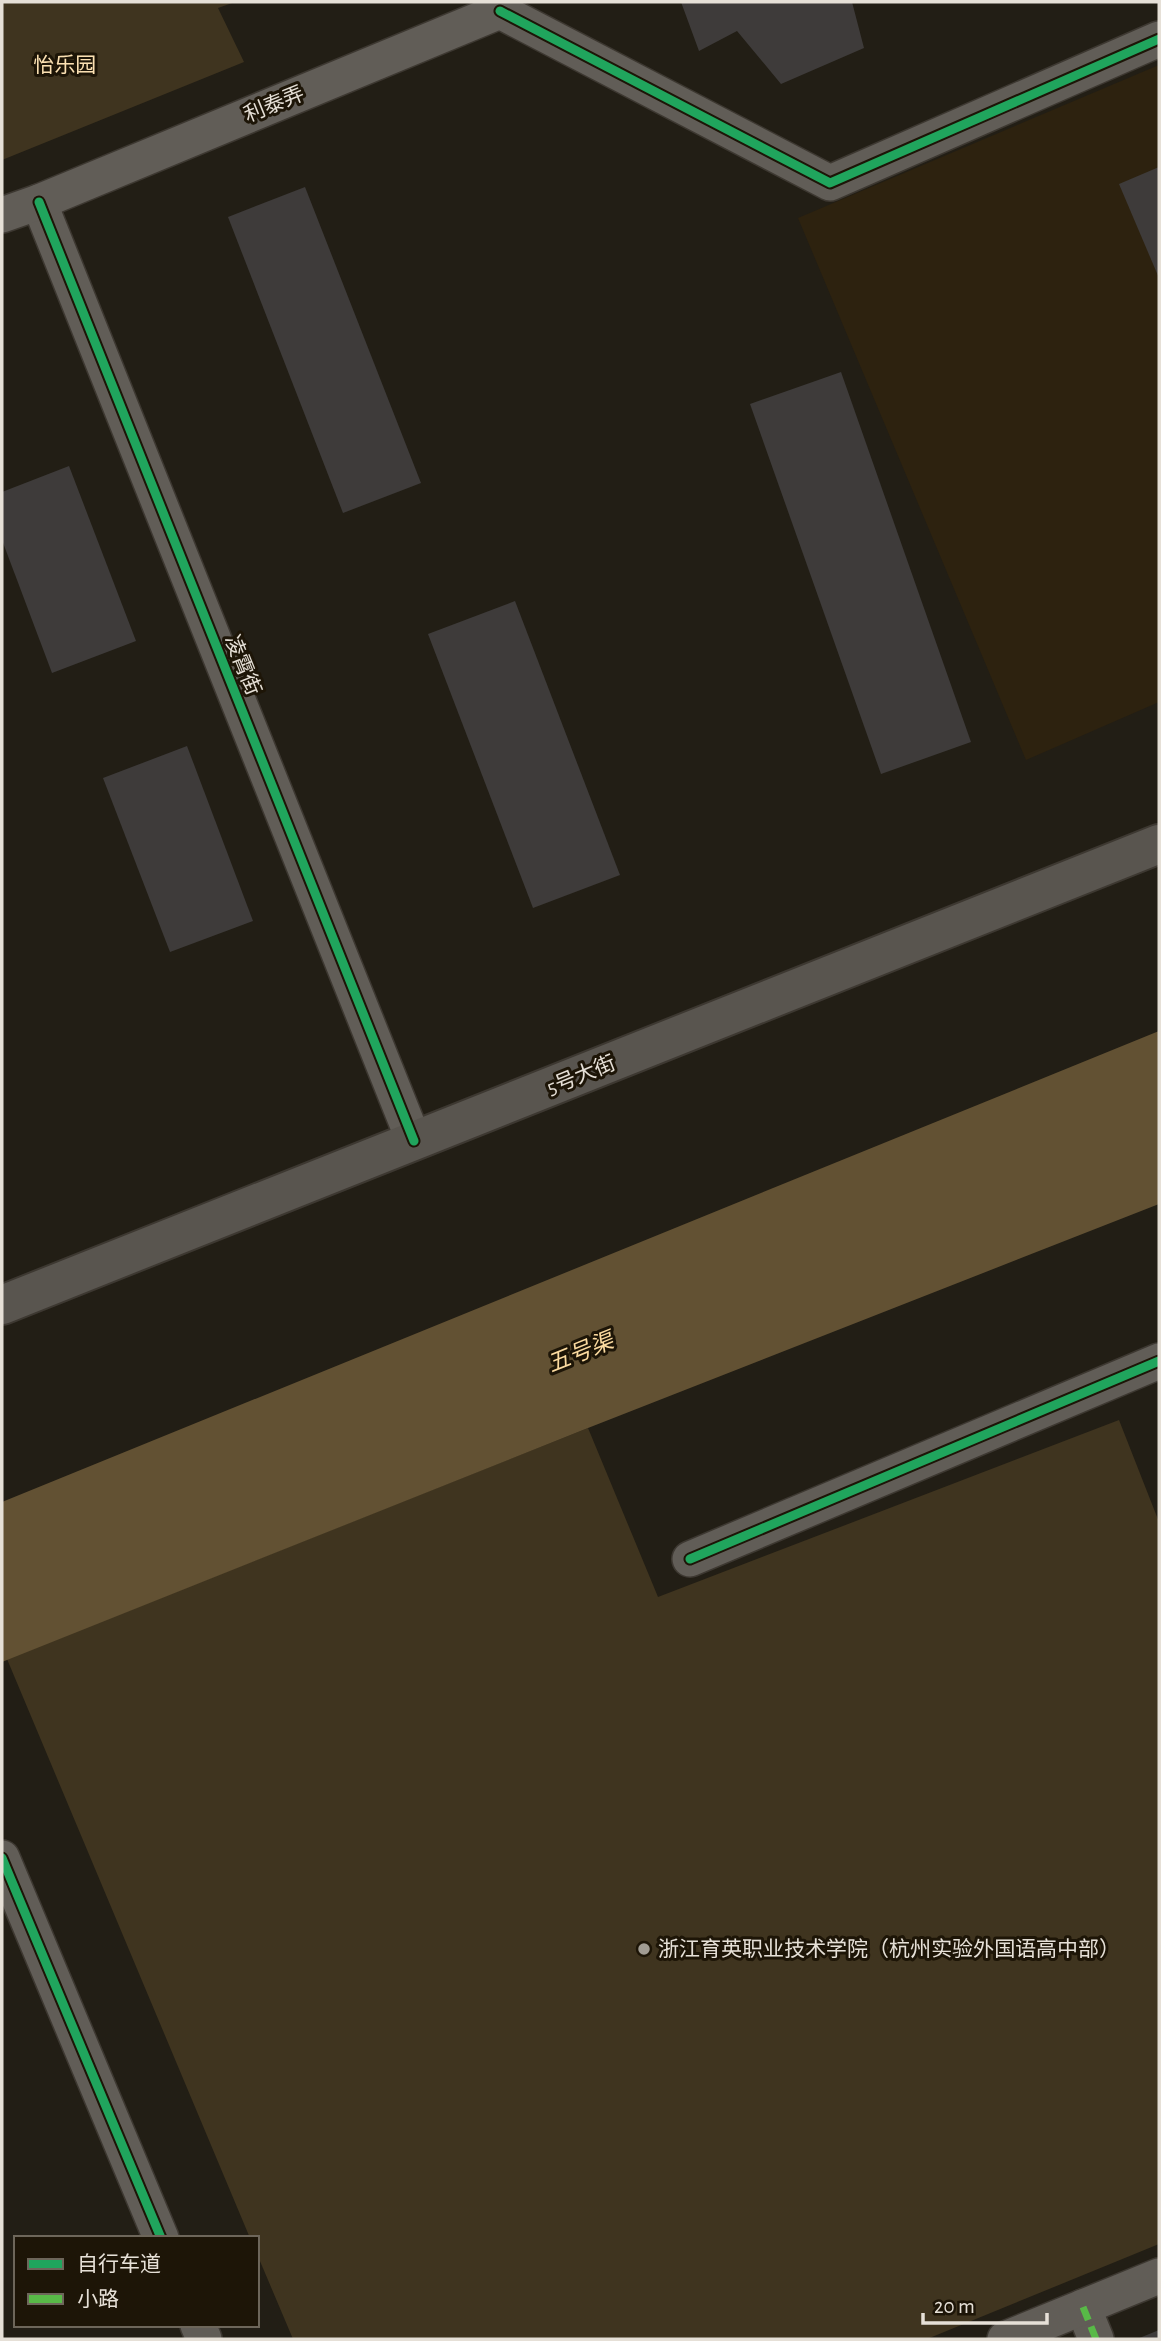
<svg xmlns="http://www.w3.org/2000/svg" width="1161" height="2341" font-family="'Alegreya Sans','Noto Sans SC',sans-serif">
  <rect width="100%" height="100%" fill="#221e15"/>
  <polygon fill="#2d220f" points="1159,65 1159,702 1026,760 798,218"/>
  <g fill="#3f341f">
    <polygon points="2,2 235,2 218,8 244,62 2,160"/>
    <polygon points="1119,1420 1159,1522 1159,2244 927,2339 293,2339 257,2254 257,2238 250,2238 7,1659 588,1428 658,1597"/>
  </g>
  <polygon fill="#625133" points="1159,1031 1159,1204 588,1428 2,1662 2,1502"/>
  <g fill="#3e3b3a">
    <polygon points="681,2 852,2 864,48 781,84 737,31 699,51"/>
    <polygon points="1159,167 1159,278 1119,184"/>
    <polygon points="305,187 421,483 343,513 228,217"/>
    <polygon points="841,372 971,742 881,774 750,404"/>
    <polygon points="69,466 136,641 52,673 2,540 2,492"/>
    <polygon points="515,601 620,875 533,908 428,634"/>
    <polygon points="187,746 253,921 170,952 103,778"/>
    <polygon points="1159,2330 1159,2339 1137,2339"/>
  </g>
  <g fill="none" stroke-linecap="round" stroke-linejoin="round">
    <defs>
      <g id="street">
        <polyline points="500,11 830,183 1159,39"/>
        <polyline points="39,202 414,1141"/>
        <polyline points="2,215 39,202 500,11 503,2"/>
        <polyline points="690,1559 1159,1361"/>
        <polyline points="2,1858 161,2238"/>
        <polyline points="1083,2307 1096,2339"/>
        <polyline points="198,2325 204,2339"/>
        <polyline points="1005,2339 1159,2276"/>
      </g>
      <polyline id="secondary" points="2,1305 1159,844"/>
    </defs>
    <use href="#street" stroke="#3d3831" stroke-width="38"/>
    <use href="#secondary" stroke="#3d3831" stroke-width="42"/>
    <use href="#street" stroke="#615d57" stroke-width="35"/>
    <use href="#secondary" stroke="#59554f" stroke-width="38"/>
    <polyline stroke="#58b947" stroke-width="7" stroke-dasharray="14 7" stroke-linecap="butt" points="1083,2307 1096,2339"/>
    <defs>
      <g id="cycleway">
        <polyline points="500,11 830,183 1159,39"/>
        <polyline points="39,202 414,1141"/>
        <polyline points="690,1559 1159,1361"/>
        <polyline points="2,1858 161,2238"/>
      </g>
    </defs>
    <use href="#cycleway" stroke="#1d1507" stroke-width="13"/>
    <use href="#cycleway" stroke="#20a55d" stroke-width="9"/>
  </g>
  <circle fill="#a19c93" stroke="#1d1507" stroke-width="2.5" cx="644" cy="1949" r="7"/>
  <g text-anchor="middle" stroke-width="6" stroke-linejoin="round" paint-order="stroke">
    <g font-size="21" fill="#fbe0b2" stroke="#1d1507">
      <text x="65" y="72">怡乐园</text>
    </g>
    <g font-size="21" fill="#e6e0d7" stroke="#1d1507">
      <text transform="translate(274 104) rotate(-22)" y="7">利泰弄</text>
      <text transform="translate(243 665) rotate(68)" y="7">凌霄街</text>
      <text transform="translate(581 1075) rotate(-22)" y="7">5号大街</text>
    </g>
    <g font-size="21" fill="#e6e0d7" stroke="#1d1507" text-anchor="start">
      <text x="658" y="1956">浙江育英职业技术学院（杭州实验外国语高中部）</text>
    </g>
    <g font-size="23" font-style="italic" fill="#fbda9f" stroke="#1d1507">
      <text transform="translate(580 1352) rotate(-22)" y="8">五号渠</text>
    </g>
  </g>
  <rect width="1161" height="2341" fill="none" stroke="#e6e0d7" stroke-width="7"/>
  <rect x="14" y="2236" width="245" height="91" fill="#1d1507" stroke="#6d665a" stroke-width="2"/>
  <rect x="28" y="2259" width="35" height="10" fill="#20a55d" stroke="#6d665a" stroke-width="2"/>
  <text x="77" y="2271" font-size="21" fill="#e6e0d7">自行车道</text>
  <rect x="28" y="2294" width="35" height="10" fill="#58b947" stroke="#6d665a" stroke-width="2"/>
  <text x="77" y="2306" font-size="21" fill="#e6e0d7">小路</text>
  <path d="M923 2313v10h124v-10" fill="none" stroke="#e6e0d7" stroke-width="3.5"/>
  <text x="934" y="2313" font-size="21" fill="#e6e0d7" stroke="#1d1507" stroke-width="5" paint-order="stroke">20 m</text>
</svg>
